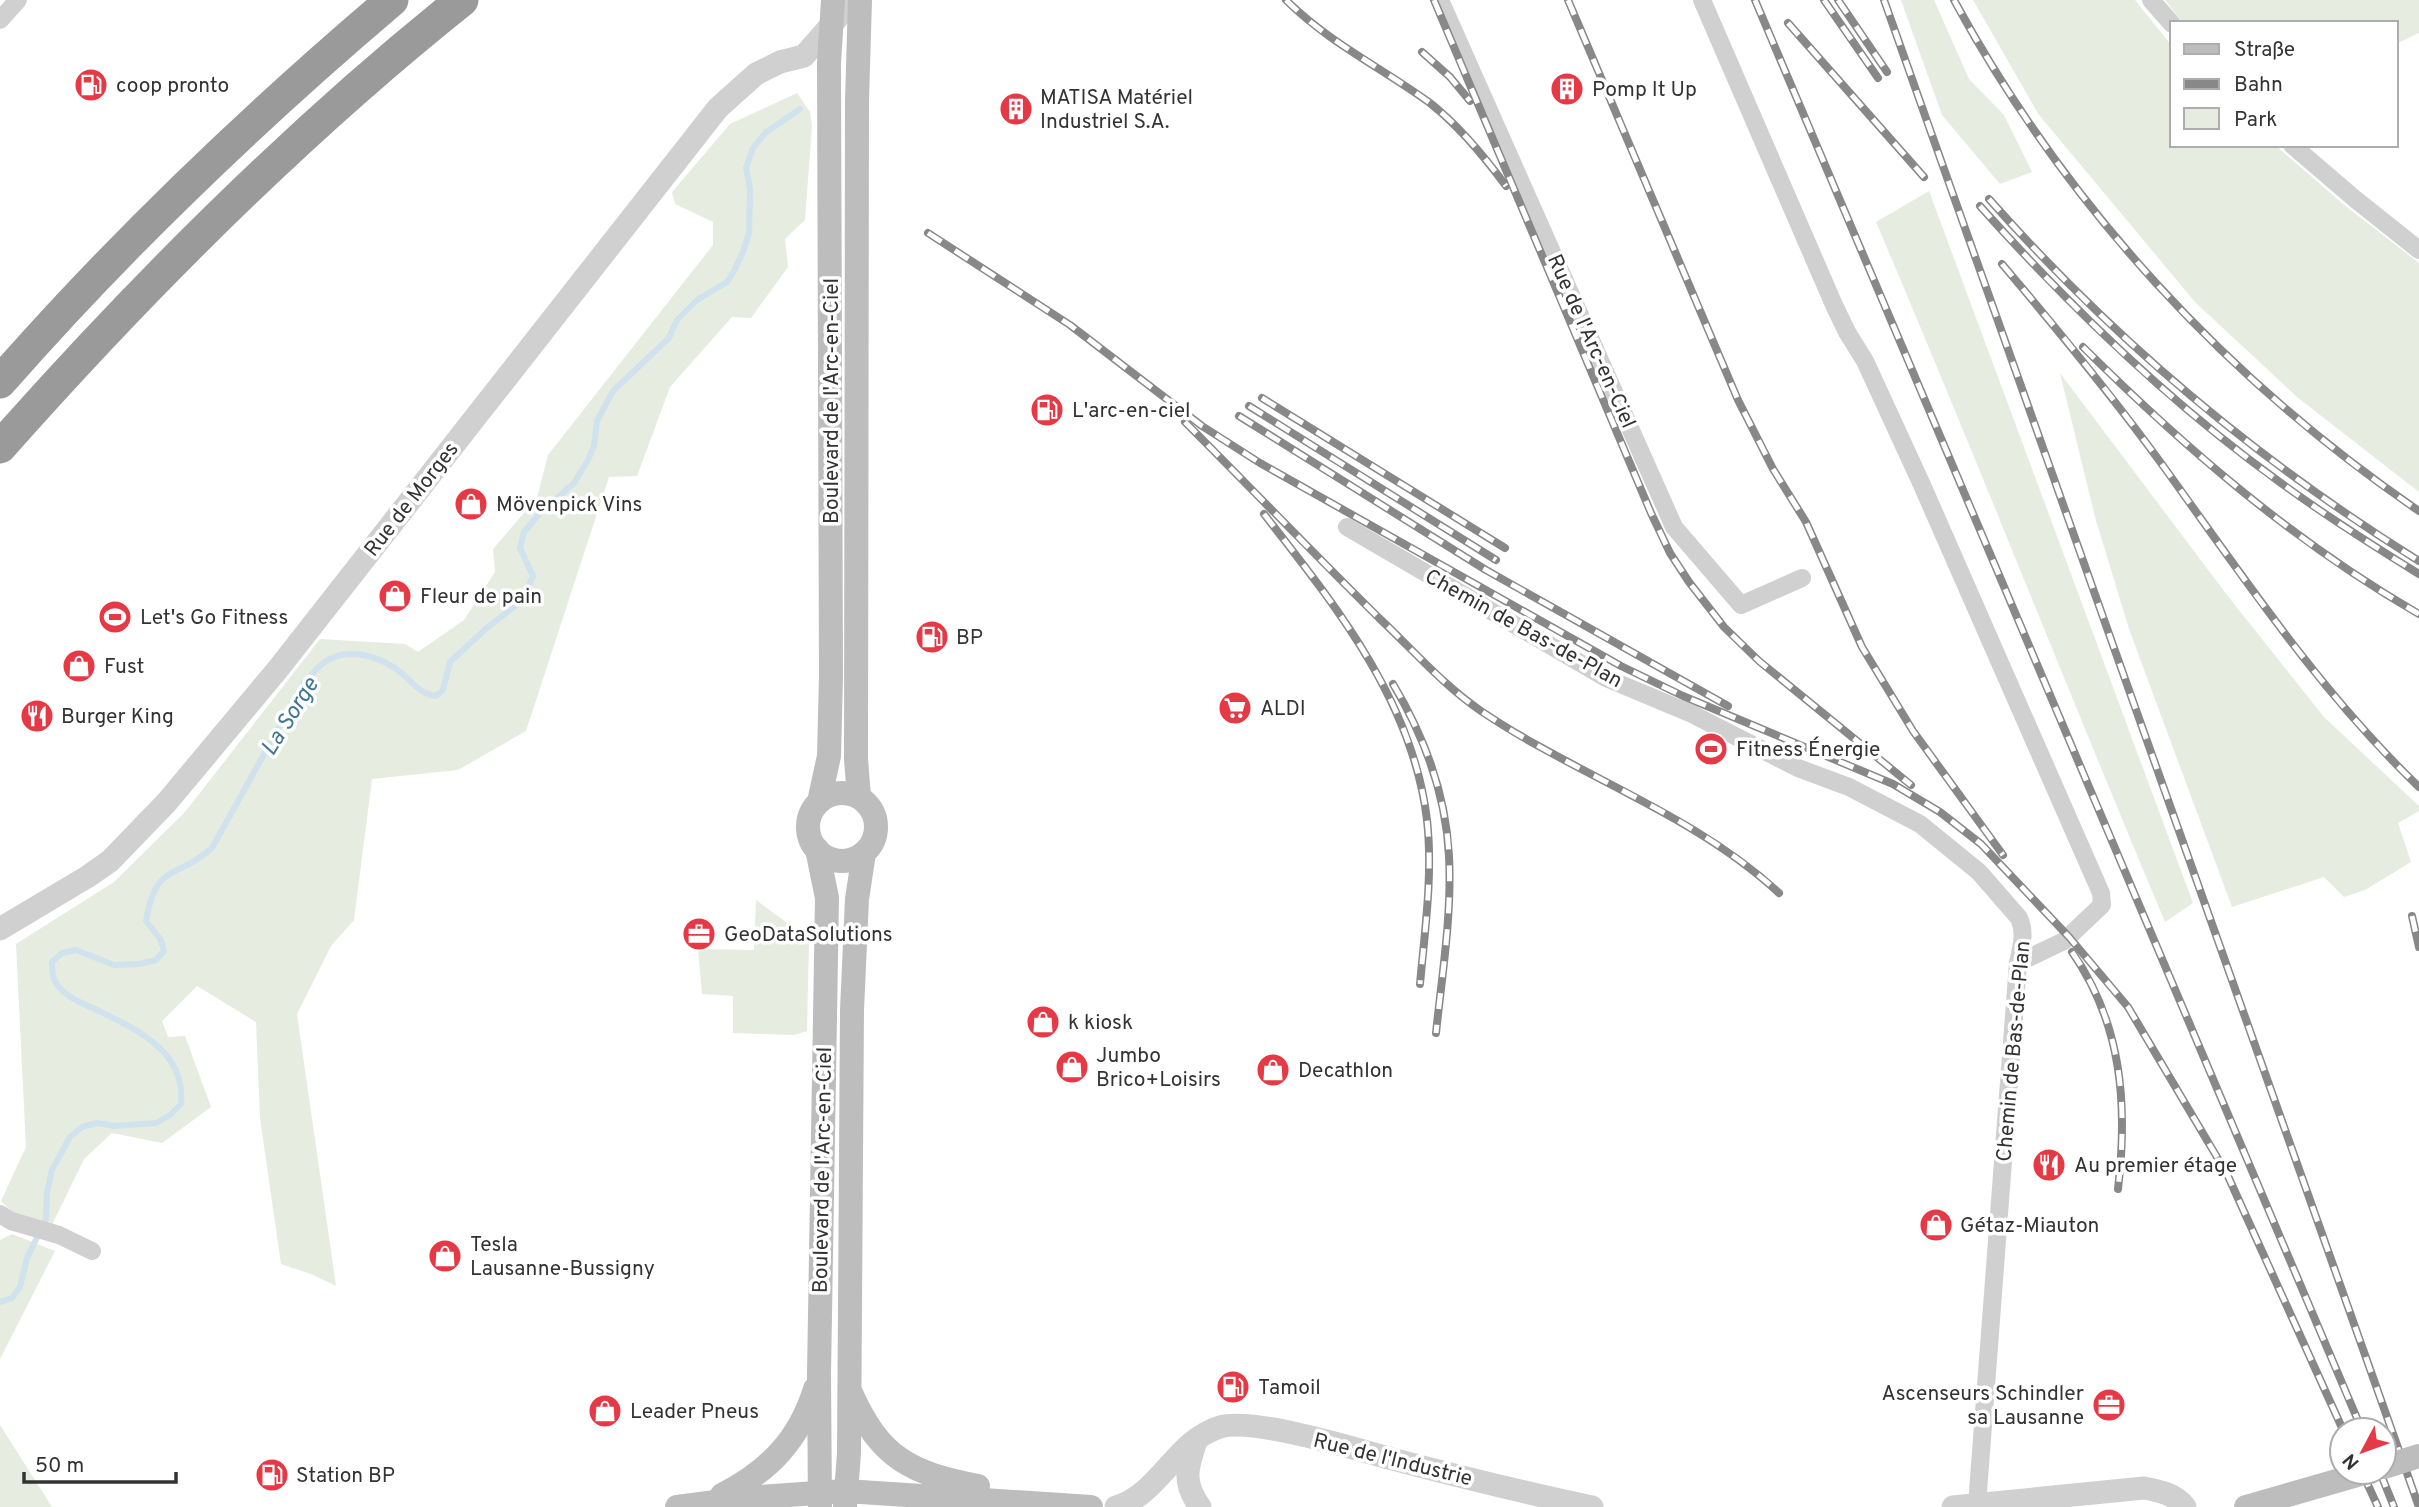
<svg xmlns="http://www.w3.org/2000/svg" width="2419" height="1507" font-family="Overpass,sans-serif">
  <rect width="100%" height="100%" fill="#fff"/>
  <g fill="#e6ecdf">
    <polygon points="1901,0 1934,0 1969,79 2004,115 2032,172 2000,184 1942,115"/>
    <polygon points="1973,0 2135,0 2172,46 2172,145 2275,145 2343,204 2419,263 2419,492 2297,397 2195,302 2039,115"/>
    <polygon points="2165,0 2419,0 2419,33 2396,44 2396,23 2183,23"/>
    <polygon points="797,93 810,112 812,126 805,220 785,239 788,267 751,318 732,317 670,387 637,476 609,477 526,731 458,770 372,779 354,920 331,946 297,1014 336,1286 311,1274 281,1264 260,1118 256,1022 197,986 162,1021 168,1037 185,1036 211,1107 162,1143 112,1133 84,1159 52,1225 22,1222 1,1201 26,1147 16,944 114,882 185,812 320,639 405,644 418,652 464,620 495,572 493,549 537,498 548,455 713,245 713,222 675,204 672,192 730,124"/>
    <path d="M1929 191 2193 903 2165 922C2067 689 1975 454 1876 222Z"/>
    <polygon points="2060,373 2227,595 2324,717 2419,806 2419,811 2398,823 2411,862 2365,890 2344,897 2324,877 2232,907 2129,629 2095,517"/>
    <polygon points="756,900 809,939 807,1031 794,1035 733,1033 733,996 702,994 698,949 754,950"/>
    <polygon points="12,1234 55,1251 0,1359 0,1240"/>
    <polygon points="0,1425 52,1507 0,1507"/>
  </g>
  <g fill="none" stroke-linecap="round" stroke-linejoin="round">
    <path stroke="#cfe2ee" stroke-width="6" d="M0 1302 12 1298 20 1287 27 1258 46 1219 47 1192 52 1170 70 1137 82 1127 97 1123 115 1126 156 1123 170 1115 181 1104C186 1051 137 1030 97 1010 81 1003 62 996 54 979 52 974 52 967 52 962L62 953 76 950 114 965 139 964 156 960 164 951 161 940 146 921C156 861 177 880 212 848L303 684C309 678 315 670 322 664 347 644 383 657 404 675 414 684 422 695 436 696L443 690 450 662 488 627 515 606 525 595 533 576 520 548 524 532 540 513 574 483 588 460 594 446 597 421 613 391 669 338 677 320 697 300 727 282 734 271 743 252 749 233 750 189 746 168 753 148 765 133 800 109"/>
    <g stroke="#d0d0d0" stroke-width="18">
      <polyline points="1440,0 1674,527 1741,605 1802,578"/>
      <polyline points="1702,0 1834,305 1847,332 1865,361 1922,485 2101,893 2102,905 2064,941 2018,963"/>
      <polyline points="2151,0 2172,24"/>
      <polyline points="0,20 18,0"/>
      <polyline points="2292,145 2355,199 2419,250"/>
      <path d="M1347 527 1606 678 1692 714 1798 768 1849 787 1920 824 1979 872 2019 918C2026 933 2021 948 2018 963L1977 1505"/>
      <polyline points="0,1214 11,1221 59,1235 92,1251"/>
    </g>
    <g stroke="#d0d0d0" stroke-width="23">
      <polyline points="0,929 87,877 110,861 167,802 278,669 718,108 756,74 780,62 804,56 853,0"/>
      <path d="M1196 1441C1187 1468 1182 1482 1200 1507"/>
      <path d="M1116 1507C1160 1494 1175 1441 1220 1427 1254 1417 1358 1450 1396 1460 1461 1477 1526 1493 1592 1507"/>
      <path d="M1953 1507 2144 1488C2160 1491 2175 1494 2185 1507"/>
    </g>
    <g stroke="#bdbdbd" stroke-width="24">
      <circle cx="842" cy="827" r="34"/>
      <polyline points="859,797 856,759 857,101 860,0"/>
      <polyline points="819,802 829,756 831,676 829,63 833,0"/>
      <polyline points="817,849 827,898 819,1374 820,1507"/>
      <path d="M851 1393C880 1458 910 1473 978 1486"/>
      <path d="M722 1495C769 1471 799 1440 815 1389"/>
      <polyline points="677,1507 746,1498 845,1491 1091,1507"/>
      <polyline points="845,1507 849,1453 852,1010 857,899 864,853"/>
    </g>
    <g stroke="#9a9a9a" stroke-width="33">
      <path d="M0 382C120 245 253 118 392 0"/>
      <path d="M0 447C142 287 294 134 462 0"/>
    </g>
    <defs>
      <g id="rail">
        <path d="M1286 0C1328 42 1382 68 1430 103 1459 126 1484 156 1506 186"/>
        <polyline points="1434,0 1651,513 1670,553 1689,582 1724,627 1759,661 1911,785"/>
        <polyline points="1568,0 1738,400 1773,469 1806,522 1862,647 1913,731 2003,855"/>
        <polyline points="1755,0 2362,1430"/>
        <polyline points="1824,0 1878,78"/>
        <polyline points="1838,0 1887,72"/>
        <polyline points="1884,0 2419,1507"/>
        <path d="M1954 0C2066 206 2226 379 2419 511"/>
        <polyline points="1788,23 1924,177"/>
        <polyline points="1422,52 1450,77 1470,101"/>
        <path d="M1989 199C2115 341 2258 461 2419 561"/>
        <path d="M1980 206C2071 308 2170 403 2281 483 2326 516 2372 545 2419 574"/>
        <polyline points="928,233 1070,325 1202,426 1260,463 1621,666 1683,696 1893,784 1940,812 1981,844 2069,937 2128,1007 2227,1174 2343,1430"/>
        <path d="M2002 264C2057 329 2111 394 2161 463 2242 575 2319 691 2419 787"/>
        <path d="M2083 347C2185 448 2294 542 2419 614"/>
        <polyline points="1262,398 1505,548"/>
        <polyline points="1249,406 1496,560"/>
        <polyline points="1239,416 1486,570 1728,706"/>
        <path d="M1185 422C1250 487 1314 554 1379 618 1412 649 1443 685 1481 711 1577 776 1693 813 1779 893"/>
        <path d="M1264 514C1335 605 1413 701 1427 820 1433 874 1425 929 1420 984"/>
        <path d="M1393 684C1424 736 1446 795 1449 856 1452 915 1442 975 1436 1033"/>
        <polyline points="2412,916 2419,947"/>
        <path d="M2072 952C2122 1024 2128 1104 2118 1189"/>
        <polyline points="2362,1472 2378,1507"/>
        <polyline points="2380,1472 2394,1507"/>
      </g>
    </defs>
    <use href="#rail" stroke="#888" stroke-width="8"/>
    <use href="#rail" stroke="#fff" stroke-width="5" stroke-dasharray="16" stroke-linecap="butt"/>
    <g stroke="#bdbdbd" stroke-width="24">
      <polyline points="2384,1467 2419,1456"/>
      <polyline points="2246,1507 2368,1472"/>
    </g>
  </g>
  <defs>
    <symbol id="fuel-disc" viewBox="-11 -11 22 22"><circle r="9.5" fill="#e63946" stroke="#fff"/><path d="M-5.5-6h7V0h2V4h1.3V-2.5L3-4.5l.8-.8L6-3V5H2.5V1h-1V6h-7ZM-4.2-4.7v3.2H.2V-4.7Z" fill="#fff"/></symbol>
    <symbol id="building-disc" viewBox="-11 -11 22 22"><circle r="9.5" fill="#e63946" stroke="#fff"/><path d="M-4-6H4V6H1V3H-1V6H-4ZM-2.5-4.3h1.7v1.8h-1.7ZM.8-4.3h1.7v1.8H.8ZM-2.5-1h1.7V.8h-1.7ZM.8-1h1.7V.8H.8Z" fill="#fff"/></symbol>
    <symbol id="shop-disc" viewBox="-11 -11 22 22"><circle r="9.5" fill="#e63946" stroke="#fff"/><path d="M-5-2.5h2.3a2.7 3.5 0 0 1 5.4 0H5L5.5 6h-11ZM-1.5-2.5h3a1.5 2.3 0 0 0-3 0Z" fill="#fff"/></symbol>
    <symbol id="stadium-disc" viewBox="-11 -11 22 22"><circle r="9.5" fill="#e63946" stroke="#fff"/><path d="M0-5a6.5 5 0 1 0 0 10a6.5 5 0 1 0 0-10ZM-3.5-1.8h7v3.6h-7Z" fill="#fff"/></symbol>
    <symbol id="supermarket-disc" viewBox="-11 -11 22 22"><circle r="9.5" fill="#e63946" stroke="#fff"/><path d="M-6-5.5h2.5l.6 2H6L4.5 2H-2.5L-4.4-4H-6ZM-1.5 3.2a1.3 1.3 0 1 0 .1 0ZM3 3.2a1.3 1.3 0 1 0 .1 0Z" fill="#fff"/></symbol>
    <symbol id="restaurant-disc" viewBox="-11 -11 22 22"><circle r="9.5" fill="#e63946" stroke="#fff"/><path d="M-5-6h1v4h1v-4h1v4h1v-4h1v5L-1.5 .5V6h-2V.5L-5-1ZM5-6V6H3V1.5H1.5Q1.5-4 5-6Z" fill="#fff"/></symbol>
    <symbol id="office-disc" viewBox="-11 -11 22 22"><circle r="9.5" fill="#e63946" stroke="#fff"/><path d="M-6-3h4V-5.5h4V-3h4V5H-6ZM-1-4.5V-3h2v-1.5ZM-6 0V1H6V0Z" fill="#fff"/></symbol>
  </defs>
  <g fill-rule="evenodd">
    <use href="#fuel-disc" x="72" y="66" width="38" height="38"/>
    <use href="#building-disc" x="1548" y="70" width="38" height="38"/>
    <use href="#building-disc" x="997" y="90" width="38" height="38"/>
    <use href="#fuel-disc" x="1028" y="391" width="38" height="38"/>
    <use href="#shop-disc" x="452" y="485" width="38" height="38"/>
    <use href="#shop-disc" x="376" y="577" width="38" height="38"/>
    <use href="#stadium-disc" x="96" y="598" width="38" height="38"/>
    <use href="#fuel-disc" x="913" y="618" width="38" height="38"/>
    <use href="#shop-disc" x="60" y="647" width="38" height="38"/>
    <use href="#supermarket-disc" x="1216" y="689" width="38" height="38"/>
    <use href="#restaurant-disc" x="18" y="697" width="38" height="38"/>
    <use href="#stadium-disc" x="1692" y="730" width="38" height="38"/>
    <use href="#office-disc" x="680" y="915" width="38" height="38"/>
    <use href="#shop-disc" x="1024" y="1003" width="38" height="38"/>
    <use href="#shop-disc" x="1053" y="1048" width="38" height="38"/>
    <use href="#shop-disc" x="1254" y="1051" width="38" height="38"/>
    <use href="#restaurant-disc" x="2030" y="1146" width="38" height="38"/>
    <use href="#shop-disc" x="1917" y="1206" width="38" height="38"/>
    <use href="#shop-disc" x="426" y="1237" width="38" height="38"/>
    <use href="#fuel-disc" x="1214" y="1368" width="38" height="38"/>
    <use href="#office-disc" x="2090" y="1386" width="38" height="38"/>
    <use href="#shop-disc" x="586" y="1392" width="38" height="38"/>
    <use href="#fuel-disc" x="253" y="1456" width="38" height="38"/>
  </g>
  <g text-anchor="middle" stroke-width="7" stroke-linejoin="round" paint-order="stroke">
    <g font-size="21" fill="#333" stroke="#fff" text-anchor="start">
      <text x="116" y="92">coop pronto</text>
      <text x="1592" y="96">Pomp It Up</text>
      <text x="1040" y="104">MATISA Matériel<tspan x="1040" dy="24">Industriel S.A.</tspan></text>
      <text x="1072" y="417">L'arc-en-ciel</text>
      <text x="496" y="511">Mövenpick Vins</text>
      <text x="420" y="603">Fleur de pain</text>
      <text x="140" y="624">Let's Go Fitness</text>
      <text x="956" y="644">BP</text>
      <text x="104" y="673">Fust</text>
      <text x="1260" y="715">ALDI</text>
      <text x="61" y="723">Burger King</text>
      <text x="1736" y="756">Fitness Énergie</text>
      <text x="724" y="941">GeoDataSolutions</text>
      <text x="1068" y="1029">k kiosk</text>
      <text x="1096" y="1062">Jumbo<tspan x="1096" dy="24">Brico+Loisirs</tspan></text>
      <text x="1298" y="1077">Decathlon</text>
      <text x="2074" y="1172">Au premier étage</text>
      <text x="1960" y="1232">Gétaz-Miauton</text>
      <text x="470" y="1251">Tesla<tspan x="470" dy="24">Lausanne-Bussigny</tspan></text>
      <text x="1258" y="1394">Tamoil</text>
      <text x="2084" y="1400" text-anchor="end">Ascenseurs Schindler<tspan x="2084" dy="24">sa Lausanne</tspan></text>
      <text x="630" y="1418">Leader Pneus</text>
      <text x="296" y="1482">Station BP</text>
    </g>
    <g font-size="21" fill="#333" stroke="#fff">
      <text transform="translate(1592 341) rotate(66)" y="7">Rue de l'Arc-en-Ciel</text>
      <text transform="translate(831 401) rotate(-90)" y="7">Boulevard de l'Arc-en-Ciel</text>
      <text transform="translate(411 499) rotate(-52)" y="7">Rue de Morges</text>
      <text transform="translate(1524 628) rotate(29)" y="7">Chemin de Bas-de-Plan</text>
      <text transform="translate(2013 1051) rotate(-85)" y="7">Chemin de Bas-de-Plan</text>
      <text transform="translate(822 1170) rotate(-89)" y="7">Boulevard de l'Arc-en-Ciel</text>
      <text transform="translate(1393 1459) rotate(14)" y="7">Rue de l'Industrie</text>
    </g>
    <g font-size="23" font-style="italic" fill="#3f7597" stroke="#fff">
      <text transform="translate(289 716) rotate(-58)" y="8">La Sorge</text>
    </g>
  </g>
  <rect x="2170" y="21" width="228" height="126" fill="#ffffff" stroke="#adadad" stroke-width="2"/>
  <rect x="2184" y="44" width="35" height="10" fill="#bdbdbd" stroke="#adadad" stroke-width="2"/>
  <text x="2234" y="56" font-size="21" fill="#333333">Straße</text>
  <rect x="2184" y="79" width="35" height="10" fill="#888888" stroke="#adadad" stroke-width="2"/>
  <text x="2234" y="91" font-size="21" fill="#333333">Bahn</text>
  <rect x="2184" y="108" width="35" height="21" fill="#e6ecdf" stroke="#adadad" stroke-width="2"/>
  <text x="2234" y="126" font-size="21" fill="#333333">Park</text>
  <g transform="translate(2363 1451) rotate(229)"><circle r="33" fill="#ffffff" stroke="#adadad" stroke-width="2"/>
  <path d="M0-5L12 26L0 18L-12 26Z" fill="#e63946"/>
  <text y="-10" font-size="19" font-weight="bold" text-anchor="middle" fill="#333333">N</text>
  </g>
  <path d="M24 1472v10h152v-10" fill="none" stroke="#333333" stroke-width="3.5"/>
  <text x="35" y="1472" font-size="21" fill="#333333" stroke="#ffffff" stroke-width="5" paint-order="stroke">50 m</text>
</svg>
